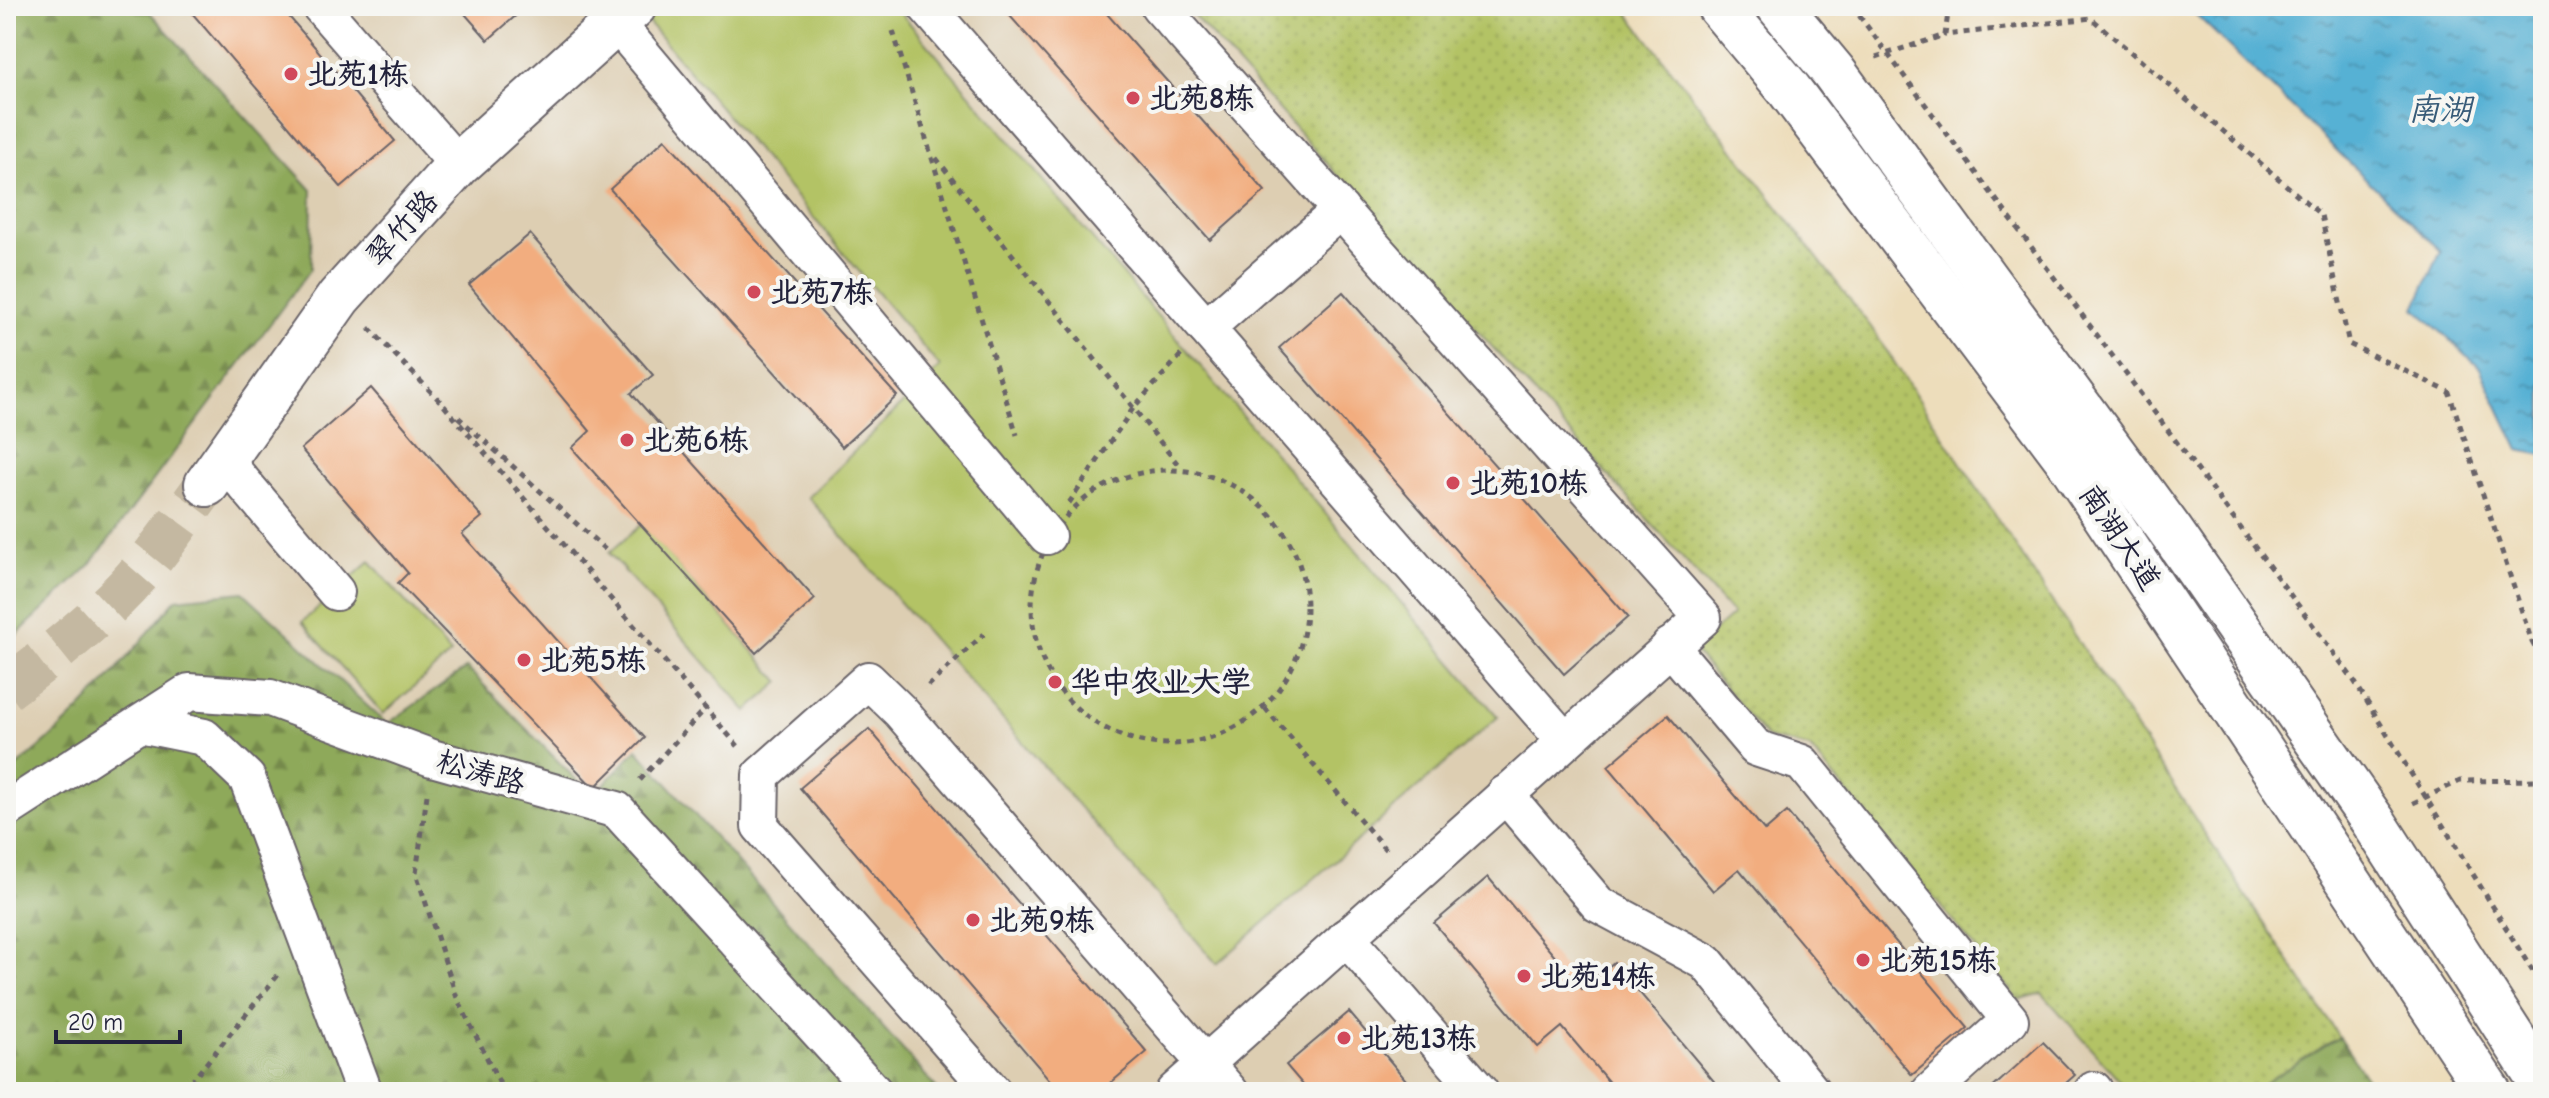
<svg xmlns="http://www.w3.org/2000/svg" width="2549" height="1098" font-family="'Comic Neue','LXGW WenKai TC',sans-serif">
  <defs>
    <pattern id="grass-dots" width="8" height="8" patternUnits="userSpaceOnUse" patternTransform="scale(2)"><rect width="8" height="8" fill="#b3c365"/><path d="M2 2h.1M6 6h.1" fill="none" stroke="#9aa759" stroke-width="1.8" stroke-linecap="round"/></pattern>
    <pattern id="forest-firs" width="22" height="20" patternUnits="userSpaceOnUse" patternTransform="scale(2)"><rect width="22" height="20" fill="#8ea95a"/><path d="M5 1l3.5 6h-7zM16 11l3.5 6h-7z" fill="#74894c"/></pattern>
    <pattern id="water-ripples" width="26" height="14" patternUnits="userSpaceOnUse" patternTransform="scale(2)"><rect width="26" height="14" fill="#57b1d4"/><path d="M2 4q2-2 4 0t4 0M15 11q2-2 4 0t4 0" fill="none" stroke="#4890ad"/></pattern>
  </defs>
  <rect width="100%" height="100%" fill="#f6f6f2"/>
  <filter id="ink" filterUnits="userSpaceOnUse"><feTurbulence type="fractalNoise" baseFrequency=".0125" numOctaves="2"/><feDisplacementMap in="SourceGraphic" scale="16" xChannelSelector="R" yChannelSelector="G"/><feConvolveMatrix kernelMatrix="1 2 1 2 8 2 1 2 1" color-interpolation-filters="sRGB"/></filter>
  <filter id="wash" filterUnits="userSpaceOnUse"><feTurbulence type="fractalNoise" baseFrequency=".006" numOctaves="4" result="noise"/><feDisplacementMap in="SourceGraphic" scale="32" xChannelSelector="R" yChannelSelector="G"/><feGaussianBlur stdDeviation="1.8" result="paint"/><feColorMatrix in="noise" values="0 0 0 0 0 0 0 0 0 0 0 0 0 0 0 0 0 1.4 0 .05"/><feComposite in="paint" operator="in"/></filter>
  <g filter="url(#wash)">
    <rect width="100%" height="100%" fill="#edddbb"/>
    <polygon fill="#ddceb2" points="6,6 1622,6 1871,327 2375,1092 6,1092"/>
    <polygon fill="url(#grass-dots)" stroke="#6a7250" stroke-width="2" points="1185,6 1622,6 1871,327 2339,1037 2250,1092 2130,1092 2042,993 2018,1000 1810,748 1767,738 1693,650 1733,614"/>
    <g fill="url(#forest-firs)" stroke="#58664a" stroke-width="2">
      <polygon points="6,6 144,6 312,190 311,269 90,565 6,645"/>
      <path d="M243 592 387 724 467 668 593 797 637 749 940 1092H6V774C67 731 128 658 176 599Z"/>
      <polygon points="2339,1037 2375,1092 2250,1092"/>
    </g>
    <g fill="#b3c365" stroke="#6a7250" stroke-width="2">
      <polygon points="650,6 895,6 1498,717 1217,964 808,497 940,367 641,14"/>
      <polygon points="642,524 780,682 747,711 609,553"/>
      <polygon points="370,561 451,654 383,714 302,622"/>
    </g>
    <polygon fill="url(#water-ripples)" stroke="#3c6a88" stroke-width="2" points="2187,6 2543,6 2543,455 2519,450 2480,368 2415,308 2441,251"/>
    <g id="blocks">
      <g fill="#f2ad7f">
        <polygon points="186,6 280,6 395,141 341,187"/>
        <polygon points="458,6 527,6 488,40"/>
        <polygon points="1001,6 1100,6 1265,191 1210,240"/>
        <polygon points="665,139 897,396 842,447 610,189"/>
        <polygon points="530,234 653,375 631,393 815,599 756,653 572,448 590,431 469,285"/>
        <polygon points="1343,292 1628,617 1564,674 1279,348"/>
        <polygon points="371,388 482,517 462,534 645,738 594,788 398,583 408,573 301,449"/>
        <polygon points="1668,715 1765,831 1787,812 1968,1028 1912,1075 1739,869 1713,891 1608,766"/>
        <polygon points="869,729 1147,1052 1100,1092 1060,1092 800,788"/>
        <polygon points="1488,877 1582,989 1614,962 1723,1092 1617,1092 1562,1027 1538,1047 1434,923"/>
        <polygon points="1349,1012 1416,1092 1309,1092 1286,1065"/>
        <polygon points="2043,1042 2075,1075 2056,1092 1988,1092"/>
      </g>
    </g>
  </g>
  <g filter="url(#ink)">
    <use href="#blocks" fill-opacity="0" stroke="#696368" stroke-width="2"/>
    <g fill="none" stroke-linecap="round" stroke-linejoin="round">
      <path stroke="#c4b8a1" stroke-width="44" stroke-dasharray="44 22" stroke-linecap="butt" d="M6 689C44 661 81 632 115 599 150 565 178 523 207 484"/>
      <defs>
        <g id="street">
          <polyline points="320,6 458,165"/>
          <polyline points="602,6 1047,536"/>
          <polyline points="926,6 1565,741"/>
          <polyline points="1159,6 1703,618 1174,1092"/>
          <polyline points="1206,328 1341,210"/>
          <polyline points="224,460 336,592"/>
          <polyline points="1670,646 1756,748 1802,763 2010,1020 1930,1092"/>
          <polyline points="140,724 204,737 247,778 364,1092"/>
          <polyline points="1505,794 1598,904 1706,962 1812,1092"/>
          <polyline points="6,810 189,692 270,698 432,758 617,810 874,1092"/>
          <polyline points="1346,937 1480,1092"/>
          <polyline points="993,1092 760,826 761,775 868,680 900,711 1230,1092"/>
          <polyline points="2092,1092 2094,1090"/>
        </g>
        <polyline id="secondary" points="207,484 339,297 458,165 634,6"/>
        <g id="primary">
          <polyline points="1719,6 1787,87 2070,463 2489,1092"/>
          <polyline points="1779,6 1833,71 2172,533 2373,821 2543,1085"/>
        </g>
      </defs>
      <use href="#street" stroke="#696368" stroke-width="40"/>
      <use href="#secondary" stroke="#696368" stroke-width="48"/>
      <use href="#primary" stroke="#696368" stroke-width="48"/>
      <g stroke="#696368" stroke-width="5" stroke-dasharray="6 6" stroke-linecap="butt">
        <polyline points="1852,6 2353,679 2543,988"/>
        <polyline points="1949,6 1945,35 2091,18 2321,215 2349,344 2449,392 2532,642 2543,662"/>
        <polyline points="893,31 1017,435"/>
        <polyline points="1876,57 1945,35"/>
        <polyline points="936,158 1180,467"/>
        <polyline points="369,328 439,400 738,746"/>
        <polyline points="458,417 609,553"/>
        <circle cx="1169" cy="607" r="137"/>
        <polyline points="1069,503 1134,407 1181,355"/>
        <polyline points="928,686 984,634"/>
        <polyline points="1265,708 1386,850"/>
        <polyline points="640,780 707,707"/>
        <polyline points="427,795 416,873 457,998 504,1092"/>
        <polyline points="2413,803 2460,781 2543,780"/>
        <polyline points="183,1092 278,975"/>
      </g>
      <use href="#street" stroke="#fff" stroke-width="36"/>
      <use href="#secondary" stroke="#fff" stroke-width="44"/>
      <use href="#primary" stroke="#fff" stroke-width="44"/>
    </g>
  </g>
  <g fill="#d1495b" stroke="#f6f6f2" stroke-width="3">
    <circle cx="291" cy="74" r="8"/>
    <circle cx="1133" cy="98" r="8"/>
    <circle cx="754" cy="292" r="8"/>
    <circle cx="627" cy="440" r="8"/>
    <circle cx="1453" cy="483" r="8"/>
    <circle cx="524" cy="660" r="8"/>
    <circle cx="1055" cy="682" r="8"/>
    <circle cx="973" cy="920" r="8"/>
    <circle cx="1863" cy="960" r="8"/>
    <circle cx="1524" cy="976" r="8"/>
    <circle cx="1344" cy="1038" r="8"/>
  </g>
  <g text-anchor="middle" stroke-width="8" stroke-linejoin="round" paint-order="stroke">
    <g font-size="30" font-weight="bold" fill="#22223b" stroke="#f6f6f2" text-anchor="start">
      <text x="307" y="84">北苑1栋</text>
      <text x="1149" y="108">北苑8栋</text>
      <text x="770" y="302">北苑7栋</text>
      <text x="643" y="450">北苑6栋</text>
      <text x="1469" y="493">北苑10栋</text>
      <text x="540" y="670">北苑5栋</text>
      <text x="1071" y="692">华中农业大学</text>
      <text x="989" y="930">北苑9栋</text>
      <text x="1879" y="970">北苑15栋</text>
      <text x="1540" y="986">北苑14栋</text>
      <text x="1360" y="1048">北苑13栋</text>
    </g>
    <g font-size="30" fill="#22223b" stroke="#f6f6f2">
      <text transform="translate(402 228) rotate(-48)" y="10">翠竹路</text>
      <text transform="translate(2120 537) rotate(56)" y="10">南湖大道</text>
      <text transform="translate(481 772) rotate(16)" y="10">松涛路</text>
    </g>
    <g font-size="32" font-style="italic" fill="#375b78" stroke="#f6f6f2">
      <text x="2440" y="120">南湖</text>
    </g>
  </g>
  <rect width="2549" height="1098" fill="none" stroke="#f6f6f2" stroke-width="32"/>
  <path d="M56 1030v12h124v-12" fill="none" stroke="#22223b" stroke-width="4"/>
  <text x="68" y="1030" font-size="24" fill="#22223b" stroke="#f6f6f2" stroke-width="6" paint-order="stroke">20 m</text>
</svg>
